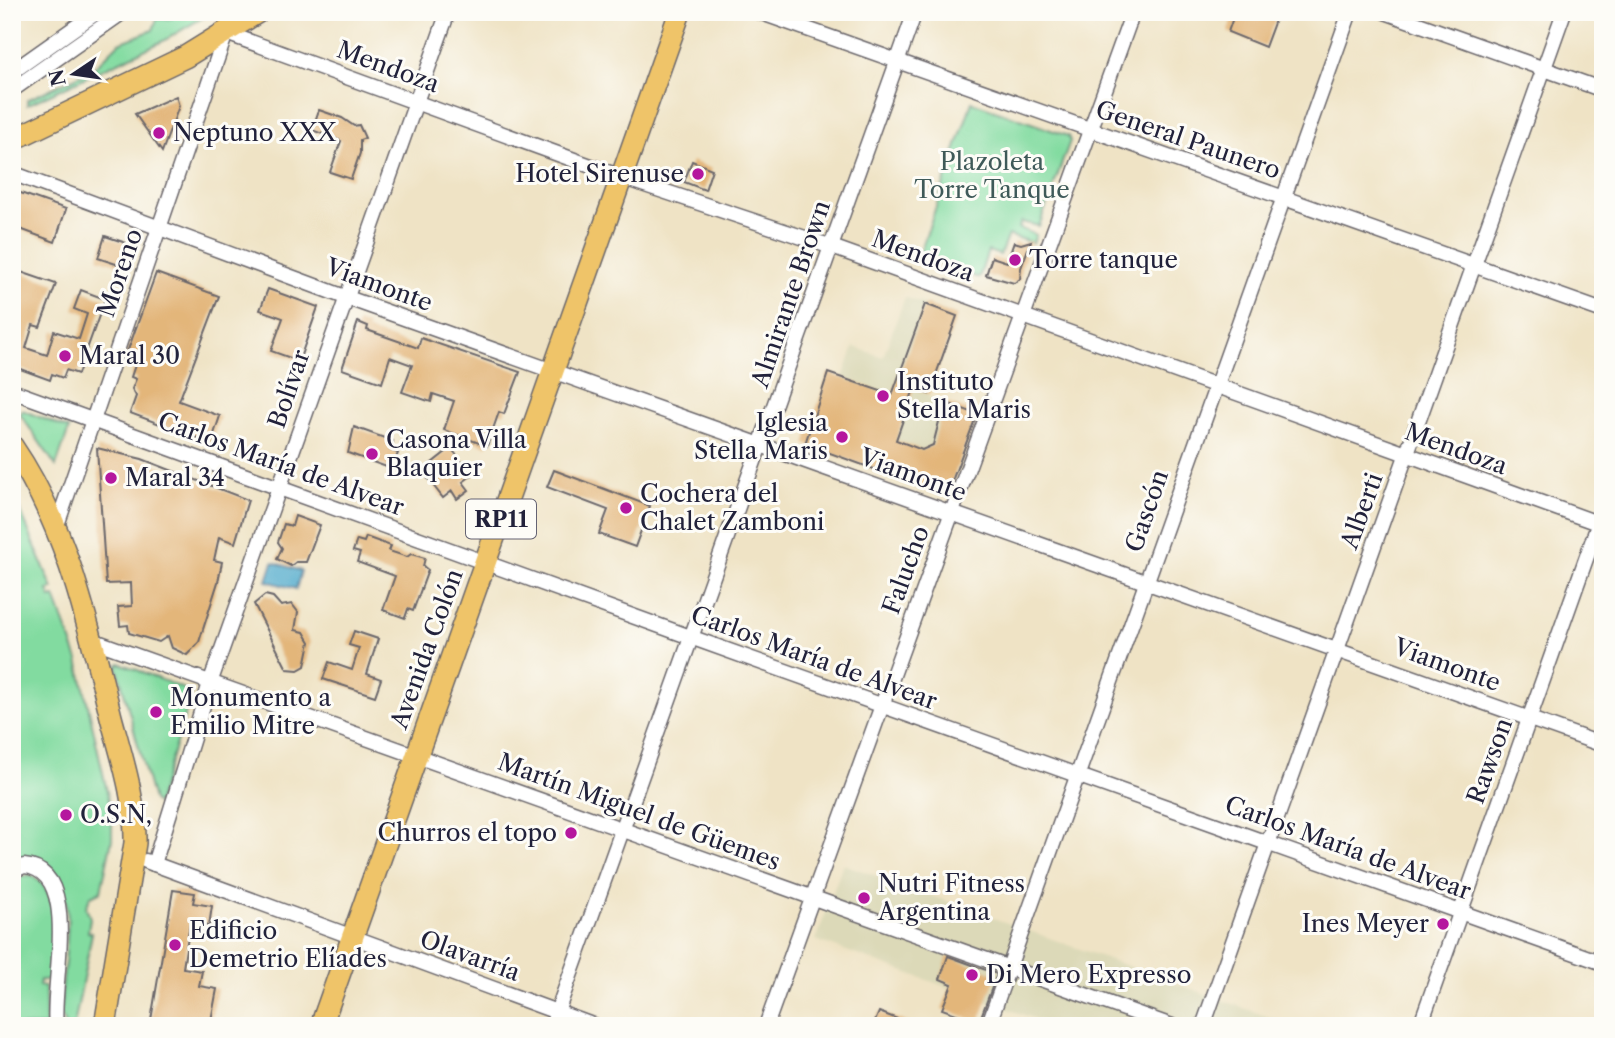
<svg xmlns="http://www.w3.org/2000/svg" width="1615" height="1038" font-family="'Libre Caslon Text',serif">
  <rect width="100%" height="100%" fill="#fdfcf7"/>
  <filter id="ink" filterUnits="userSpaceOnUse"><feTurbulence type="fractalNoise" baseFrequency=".0143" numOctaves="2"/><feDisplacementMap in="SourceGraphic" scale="14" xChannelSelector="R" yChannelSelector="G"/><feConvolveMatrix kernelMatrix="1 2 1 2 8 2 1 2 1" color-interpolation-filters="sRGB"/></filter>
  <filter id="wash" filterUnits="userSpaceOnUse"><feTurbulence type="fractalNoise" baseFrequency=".00686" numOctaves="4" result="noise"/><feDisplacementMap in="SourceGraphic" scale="28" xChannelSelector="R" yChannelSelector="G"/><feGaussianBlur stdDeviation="1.57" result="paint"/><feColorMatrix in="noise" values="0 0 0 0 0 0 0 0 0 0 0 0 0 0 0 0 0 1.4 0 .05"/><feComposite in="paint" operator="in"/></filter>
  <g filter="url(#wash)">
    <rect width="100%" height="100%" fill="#efe3c5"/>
    <g fill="#dcd9b8">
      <polygon points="905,297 957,316 928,397 977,414 952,481 940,493 872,470 887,431 831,411 854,347 883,357"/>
      <polygon points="843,864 1294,1026 1055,1026 816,940"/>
    </g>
    <g fill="#82dba0" stroke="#527e6e" stroke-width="2">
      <polygon points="174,12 212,12 163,41 27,105 27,100 93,69 119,43 153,30 157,19 172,18"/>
      <polygon points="972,102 1068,136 1070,141 1039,226 1021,222 1019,228 1036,235 1033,243 1008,235 1000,255 988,251 979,278 919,256"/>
      <polygon points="22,410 69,429 56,466 20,414"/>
      <path d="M12 491 53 589 48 590 51 598 55 597 78 660 112 814V839L101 891 91 896 86 907 90 918 88 932 92 933 74 1026H65L61 1014C59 972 86 887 44 863 34 857 22 858 12 864Z"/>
      <polygon points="120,663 192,692 157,804 153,801 117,666"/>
      <path d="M30 875C66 892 52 950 49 981L40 980 39 986 45 987 46 1026H12V879Z"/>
    </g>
    <polygon fill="#4da9cb" stroke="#386683" stroke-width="2" points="273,562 301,571 296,589 267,581"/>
    <g id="blocks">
      <g fill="#e3b67a">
        <polygon points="1235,12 1278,12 1265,47 1228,32"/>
        <polygon points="176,96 179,106 162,152 135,114"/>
        <polygon points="319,110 342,118 354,126 359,125 365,138 360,140 360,153 351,179 330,172 341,141 312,130"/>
        <polygon points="692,161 712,169 705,190 684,182"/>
        <polygon points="12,190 66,209 55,242 12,226"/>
        <polygon points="105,236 129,244 122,266 98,258"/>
        <polygon points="1031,241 1021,268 1020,279 1014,283 986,275 992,257 1007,262 1014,242 1021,244"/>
        <polygon points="12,269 56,284 40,327 33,325 26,348 47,355 54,331 79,339 87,314 74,309 81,290 105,299 78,374 66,370 63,378 52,374 50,380 12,366"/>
        <polygon points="156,273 219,296 179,401 220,416 211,443 130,413 136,396 132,389 136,379 131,377 135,365 124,361"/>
        <polygon points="268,289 318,307 299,361 271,351 283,318 260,310"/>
        <polygon points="925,304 957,316 929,394 914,389 896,440 922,450 933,445 944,402 977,414 952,481 940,493 805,444 828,373 892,395"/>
        <polygon points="358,322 368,326 367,330 418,348 421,338 520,372 504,414 499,412 487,446 444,430 454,401 433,394 431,402 402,392 412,365 390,357 382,383 342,369"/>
        <polygon points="354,427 393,441 390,450 398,453 392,469 348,453"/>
        <polygon points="97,448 142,459 248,500 235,543 219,537 214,560 222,562 218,582 199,642 187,655 172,648 168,636 159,642 129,633 128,625 120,626 118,607 132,606 131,583 106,584"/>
        <polygon points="451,448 472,475 463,482 469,490 457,499 452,491 443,498 422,471"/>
        <polygon points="554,470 650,506 635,547 599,534 608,510 547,487"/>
        <polygon points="295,516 320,525 306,562 296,562 291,566 277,559 282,548 278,542 284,524 292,526"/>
        <polygon points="366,537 391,546 389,551 407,557 411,554 425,558 423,566 428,570 413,611 408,609 405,618 383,610 395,576 357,562 360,553 353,551 357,540 364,542"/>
        <polygon points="265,595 273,597 281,606 292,604 298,612 295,630 304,632 310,642 305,666 298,670 287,669 254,604"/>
        <polygon points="354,631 378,639 367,674 381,679 375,696 323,679 329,662 352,670 359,648 349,645"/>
        <polygon points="173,890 195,893 193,903 212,906 209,926 190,923 183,968 202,971 199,986 217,989 210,1026 150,1026"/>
        <polygon points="948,956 997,974 979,1022 942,1009 952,984 940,979"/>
        <polygon points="879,1012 913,1025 913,1026 873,1026"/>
      </g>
    </g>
  </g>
  <g filter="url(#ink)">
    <use href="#blocks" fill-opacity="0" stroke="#6a666b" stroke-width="2"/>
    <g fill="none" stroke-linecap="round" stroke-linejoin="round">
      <defs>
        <g id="street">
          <polyline points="759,12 1603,311"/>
          <polyline points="1385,12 1603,90"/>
          <polyline points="12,72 97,12"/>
          <polyline points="12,90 123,12"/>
          <polyline points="12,173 345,297 1603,745"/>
          <polyline points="12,391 693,638 1603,963"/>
          <polyline points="56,528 226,33 621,177 832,247 1603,525"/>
          <polyline points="92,640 1172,1026"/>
          <polyline points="146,861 595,1026"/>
          <polyline points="154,864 210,683 448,12"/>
          <path d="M12 871 24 866C83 870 50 987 56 1026"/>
          <polyline points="552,1026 915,12"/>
          <polyline points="766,1026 1133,12"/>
          <polyline points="988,1026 1350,12"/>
          <polyline points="1203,1026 1564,12"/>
          <polyline points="1420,1026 1603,511"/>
        </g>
        <g id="primary">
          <polyline points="12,140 185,57 258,12"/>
          <path d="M12 446C67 526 88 624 111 717 122 758 136 800 135 843L105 1026"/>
          <polyline points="321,1026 680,12"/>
        </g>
      </defs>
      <use href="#street" stroke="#6a666b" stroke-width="17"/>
      <use href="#primary" stroke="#6a666b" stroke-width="24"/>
      <use href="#street" stroke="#fff" stroke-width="14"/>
      <use href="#primary" stroke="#efc469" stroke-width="21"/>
    </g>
  </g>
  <g fill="#b5179e" stroke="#fdfcf7" stroke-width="2.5">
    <circle cx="159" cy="133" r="7"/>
    <circle cx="698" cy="174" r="7"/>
    <circle cx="1015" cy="260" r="7"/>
    <circle cx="65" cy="356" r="7"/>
    <circle cx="883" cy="396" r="7"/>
    <circle cx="842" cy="437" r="7"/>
    <circle cx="372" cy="454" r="7"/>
    <circle cx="111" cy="478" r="7"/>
    <circle cx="626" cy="508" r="7"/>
    <circle cx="156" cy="712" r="7"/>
    <circle cx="66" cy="815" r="7"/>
    <circle cx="571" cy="833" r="7"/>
    <circle cx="864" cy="898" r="7"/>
    <circle cx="1443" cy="924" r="7"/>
    <circle cx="175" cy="945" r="7"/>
    <circle cx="972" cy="975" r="7"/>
  </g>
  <g text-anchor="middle" stroke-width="6" stroke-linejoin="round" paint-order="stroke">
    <rect fill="#fdfcf7" stroke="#646373" stroke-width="2" x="466" y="499.5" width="70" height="39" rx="5"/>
    <g font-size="23" font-weight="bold" fill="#22223b">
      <text x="501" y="527">RP11</text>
    </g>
    <g font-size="24" fill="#22223b" stroke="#fdfcf7">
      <text transform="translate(388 67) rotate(20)" y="8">Mendoza</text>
      <text transform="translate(1188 140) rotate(19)" y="8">General Paunero</text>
      <text transform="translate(923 256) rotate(20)" y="8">Mendoza</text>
      <text transform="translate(120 273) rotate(-71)" y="8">Moreno</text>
      <text transform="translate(379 285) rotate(20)" y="8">Viamonte</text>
      <text transform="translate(791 294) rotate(-71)" y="8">Almirante Brown</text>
      <text transform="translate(289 389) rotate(-71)" y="8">Bolívar</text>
      <text transform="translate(1456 449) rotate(20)" y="8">Mendoza</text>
      <text transform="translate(281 464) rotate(20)" y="8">Carlos María de Alvear</text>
      <text transform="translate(913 475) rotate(20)" y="8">Viamonte</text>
      <text transform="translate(1147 511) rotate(-71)" y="8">Gascón</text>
      <text transform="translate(1362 511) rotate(-70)" y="8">Alberti</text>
      <text transform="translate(906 570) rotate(-70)" y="8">Falucho</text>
      <text transform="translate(427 649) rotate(-70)" y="8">Avenida Colón</text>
      <text transform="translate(814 658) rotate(20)" y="8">Carlos María de Alvear</text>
      <text transform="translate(1447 665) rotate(20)" y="8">Viamonte</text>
      <text transform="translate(1490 761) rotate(-70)" y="8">Rawson</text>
      <text transform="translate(639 812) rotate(20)" y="8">Martín Miguel de Güemes</text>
      <text transform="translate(1348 848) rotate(20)" y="8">Carlos María de Alvear</text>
      <text transform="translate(470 956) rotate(20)" y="8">Olavarría</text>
    </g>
    <g font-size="24" fill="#22223b" stroke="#fdfcf7" text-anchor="start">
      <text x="173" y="141">Neptuno XXX</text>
      <text x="684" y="182" text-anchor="end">Hotel Sirenuse</text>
      <text x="1029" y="268">Torre tanque</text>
      <text x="79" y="364">Maral 30</text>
      <text x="897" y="390">Instituto<tspan x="897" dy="28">Stella Maris</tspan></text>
      <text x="828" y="431" text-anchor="end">Iglesia<tspan x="828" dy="28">Stella Maris</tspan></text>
      <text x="386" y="448">Casona Villa<tspan x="386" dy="28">Blaquier</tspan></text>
      <text x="125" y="486">Maral 34</text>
      <text x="640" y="502">Cochera del<tspan x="640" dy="28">Chalet Zamboni</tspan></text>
      <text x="170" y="706">Monumento a<tspan x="170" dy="28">Emilio Mitre</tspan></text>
      <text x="80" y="823">O.S.N,</text>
      <text x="557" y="841" text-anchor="end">Churros el topo</text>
      <text x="878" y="892">Nutri Fitness<tspan x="878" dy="28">Argentina</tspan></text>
      <text x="1429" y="932" text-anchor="end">Ines Meyer</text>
      <text x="189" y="939">Edificio<tspan x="189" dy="28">Demetrio Elíades</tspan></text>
      <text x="986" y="983">Di Mero Expresso</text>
    </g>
    <g font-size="24" fill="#3f5a59" stroke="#fdfcf7">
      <text x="992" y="170">Plazoleta<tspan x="992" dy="28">Torre Tanque</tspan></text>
    </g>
  </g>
  <rect width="1615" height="1038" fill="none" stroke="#fdfcf7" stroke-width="42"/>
  <g transform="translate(74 74) rotate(257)" stroke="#fdfcf7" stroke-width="5" paint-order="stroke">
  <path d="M0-5L12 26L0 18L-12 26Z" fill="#22223b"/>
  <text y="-10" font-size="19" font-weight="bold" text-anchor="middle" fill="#22223b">N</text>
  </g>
</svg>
